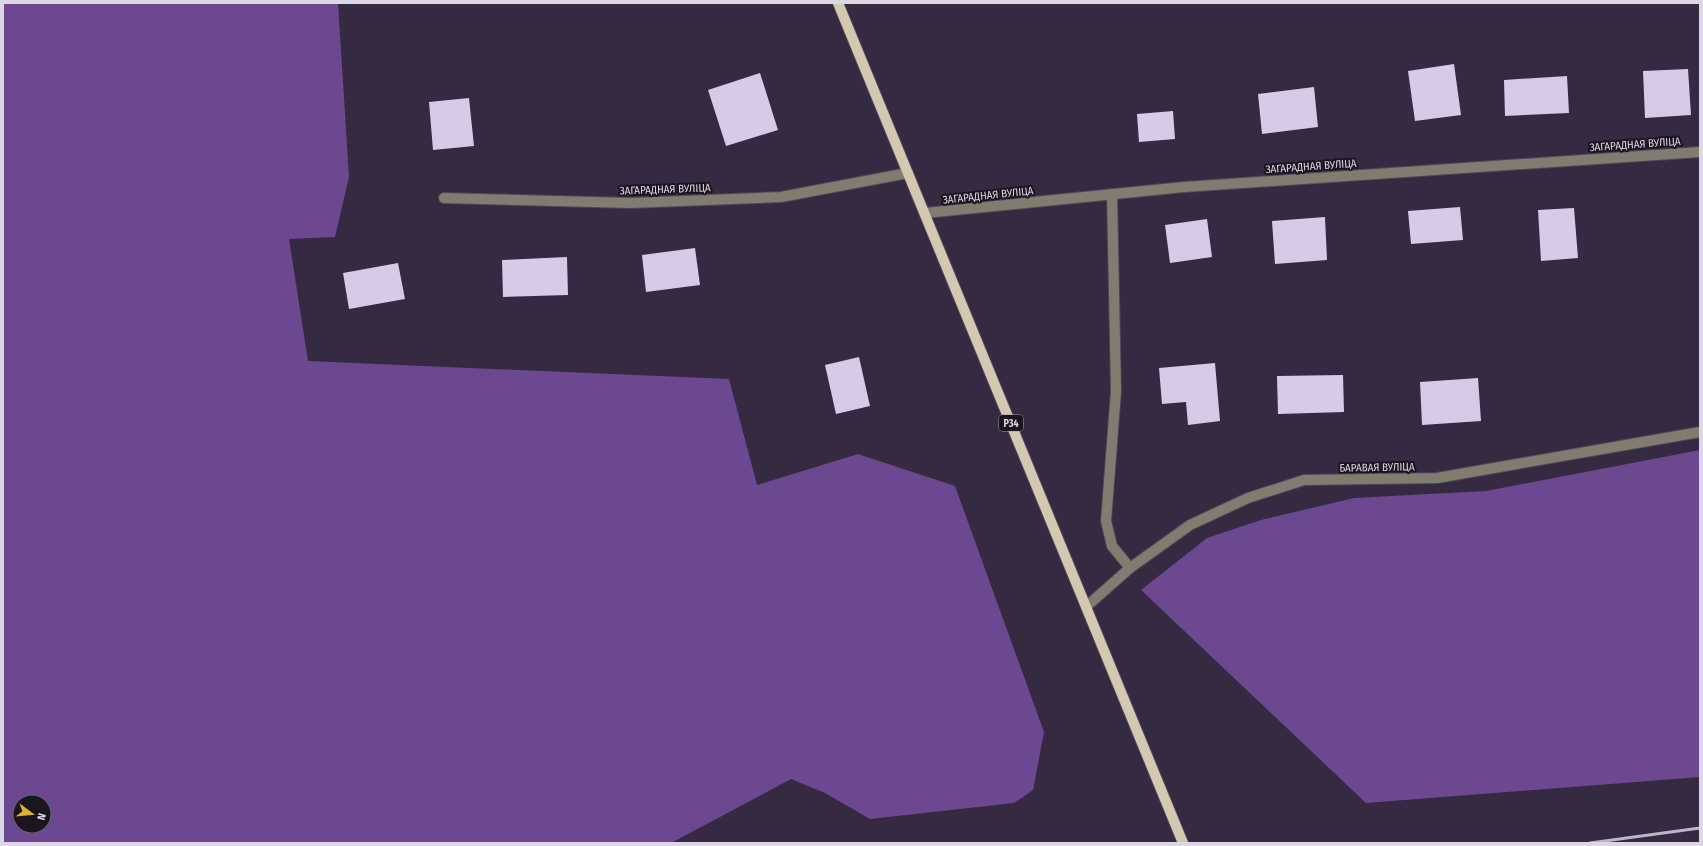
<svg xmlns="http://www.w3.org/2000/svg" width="1703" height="846" font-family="'Fira Sans Condensed',sans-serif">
  <rect width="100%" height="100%" fill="#352a41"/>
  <g fill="#6c4891" fill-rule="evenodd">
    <path d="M3 3H338L349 177 335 237 289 239 308 361 729 379 757 485 858 454 955 486 1044 732 1033 790 1014 803 870 819 825 793 791 779 671 843H3ZM20 802H44V826H20Z"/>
    <polygon points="1700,450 1700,777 1366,803 1141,590 1207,538 1261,520 1354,498 1486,491"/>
  </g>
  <g fill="#d7cae7">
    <polygon points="1454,64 1461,115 1415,121 1408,71"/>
    <polygon points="1688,69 1691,115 1645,118 1643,71"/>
    <polygon points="760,73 778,130 726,146 708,90"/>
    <polygon points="1567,76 1569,113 1505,116 1504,80"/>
    <polygon points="1314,87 1318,127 1262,134 1258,94"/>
    <polygon points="469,98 474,146 433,150 429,102"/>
    <polygon points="1173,111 1175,139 1139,142 1137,114"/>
    <polygon points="1460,207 1463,240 1411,244 1408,211"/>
    <polygon points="1574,208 1578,258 1541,261 1538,210"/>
    <polygon points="1325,217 1327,260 1275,264 1272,221"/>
    <polygon points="1207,219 1212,257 1170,263 1165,225"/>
    <polygon points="695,248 700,285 646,292 642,255"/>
    <polygon points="567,257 568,295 503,297 502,260"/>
    <polygon points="398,263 405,299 349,309 343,273"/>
    <polygon points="859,357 870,406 836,414 825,365"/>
    <polygon points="1215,363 1220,421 1188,425 1186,402 1162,404 1159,368"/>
    <polygon points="1343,375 1344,412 1278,414 1277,376"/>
    <polygon points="1478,378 1481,421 1422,425 1420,382"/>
  </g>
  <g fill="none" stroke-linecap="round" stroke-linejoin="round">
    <defs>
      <g id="minor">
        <polyline points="1112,194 1116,391 1106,521 1112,546 1130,568"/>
        <polyline points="444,198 631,203 781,197 908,173"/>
        <polyline points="925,213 1184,187 1700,152"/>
        <polyline points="1087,606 1130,568 1190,525 1248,498 1304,480 1437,478 1700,432"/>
      </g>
      <polyline id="major" points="838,3 1183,843"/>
    </defs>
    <use href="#minor" stroke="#50465b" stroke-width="12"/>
    <use href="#major" stroke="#50465b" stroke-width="12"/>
    <use href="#minor" stroke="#817c70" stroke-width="10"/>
    <use href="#major" stroke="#d3c8b0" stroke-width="10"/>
    <polyline stroke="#bdb6c6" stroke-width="3" points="1590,843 1700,828"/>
  </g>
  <g text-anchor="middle" stroke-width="4" stroke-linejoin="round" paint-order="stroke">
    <rect fill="#1a151f" stroke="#a29daa" stroke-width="1" x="999" y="415" width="24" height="16" rx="3"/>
    <g font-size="10" font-weight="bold" fill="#ddd7e5">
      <text x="1011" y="427">Р34</text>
    </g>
    <g font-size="11" fill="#ddd7e5" stroke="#1a151f">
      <text transform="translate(1635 144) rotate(-4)" y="4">ЗАГАРАДНАЯ ВУЛІЦА</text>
      <text transform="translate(1311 166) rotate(-4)" y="4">ЗАГАРАДНАЯ ВУЛІЦА</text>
      <text transform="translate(665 189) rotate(-2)" y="4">ЗАГАРАДНАЯ ВУЛІЦА</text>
      <text transform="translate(988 195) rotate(-6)" y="4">ЗАГАРАДНАЯ ВУЛІЦА</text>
      <text transform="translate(1377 467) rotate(-1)" y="4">БАРАВАЯ ВУЛІЦА</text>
    </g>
  </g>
  <rect width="1703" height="846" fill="none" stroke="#ddd7e5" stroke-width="8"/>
  <g transform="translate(32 814) rotate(106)"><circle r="19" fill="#1a151f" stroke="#68636e"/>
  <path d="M0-3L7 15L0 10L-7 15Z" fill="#deb133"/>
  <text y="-6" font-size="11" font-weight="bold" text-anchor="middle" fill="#ddd7e5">N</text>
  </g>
</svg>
